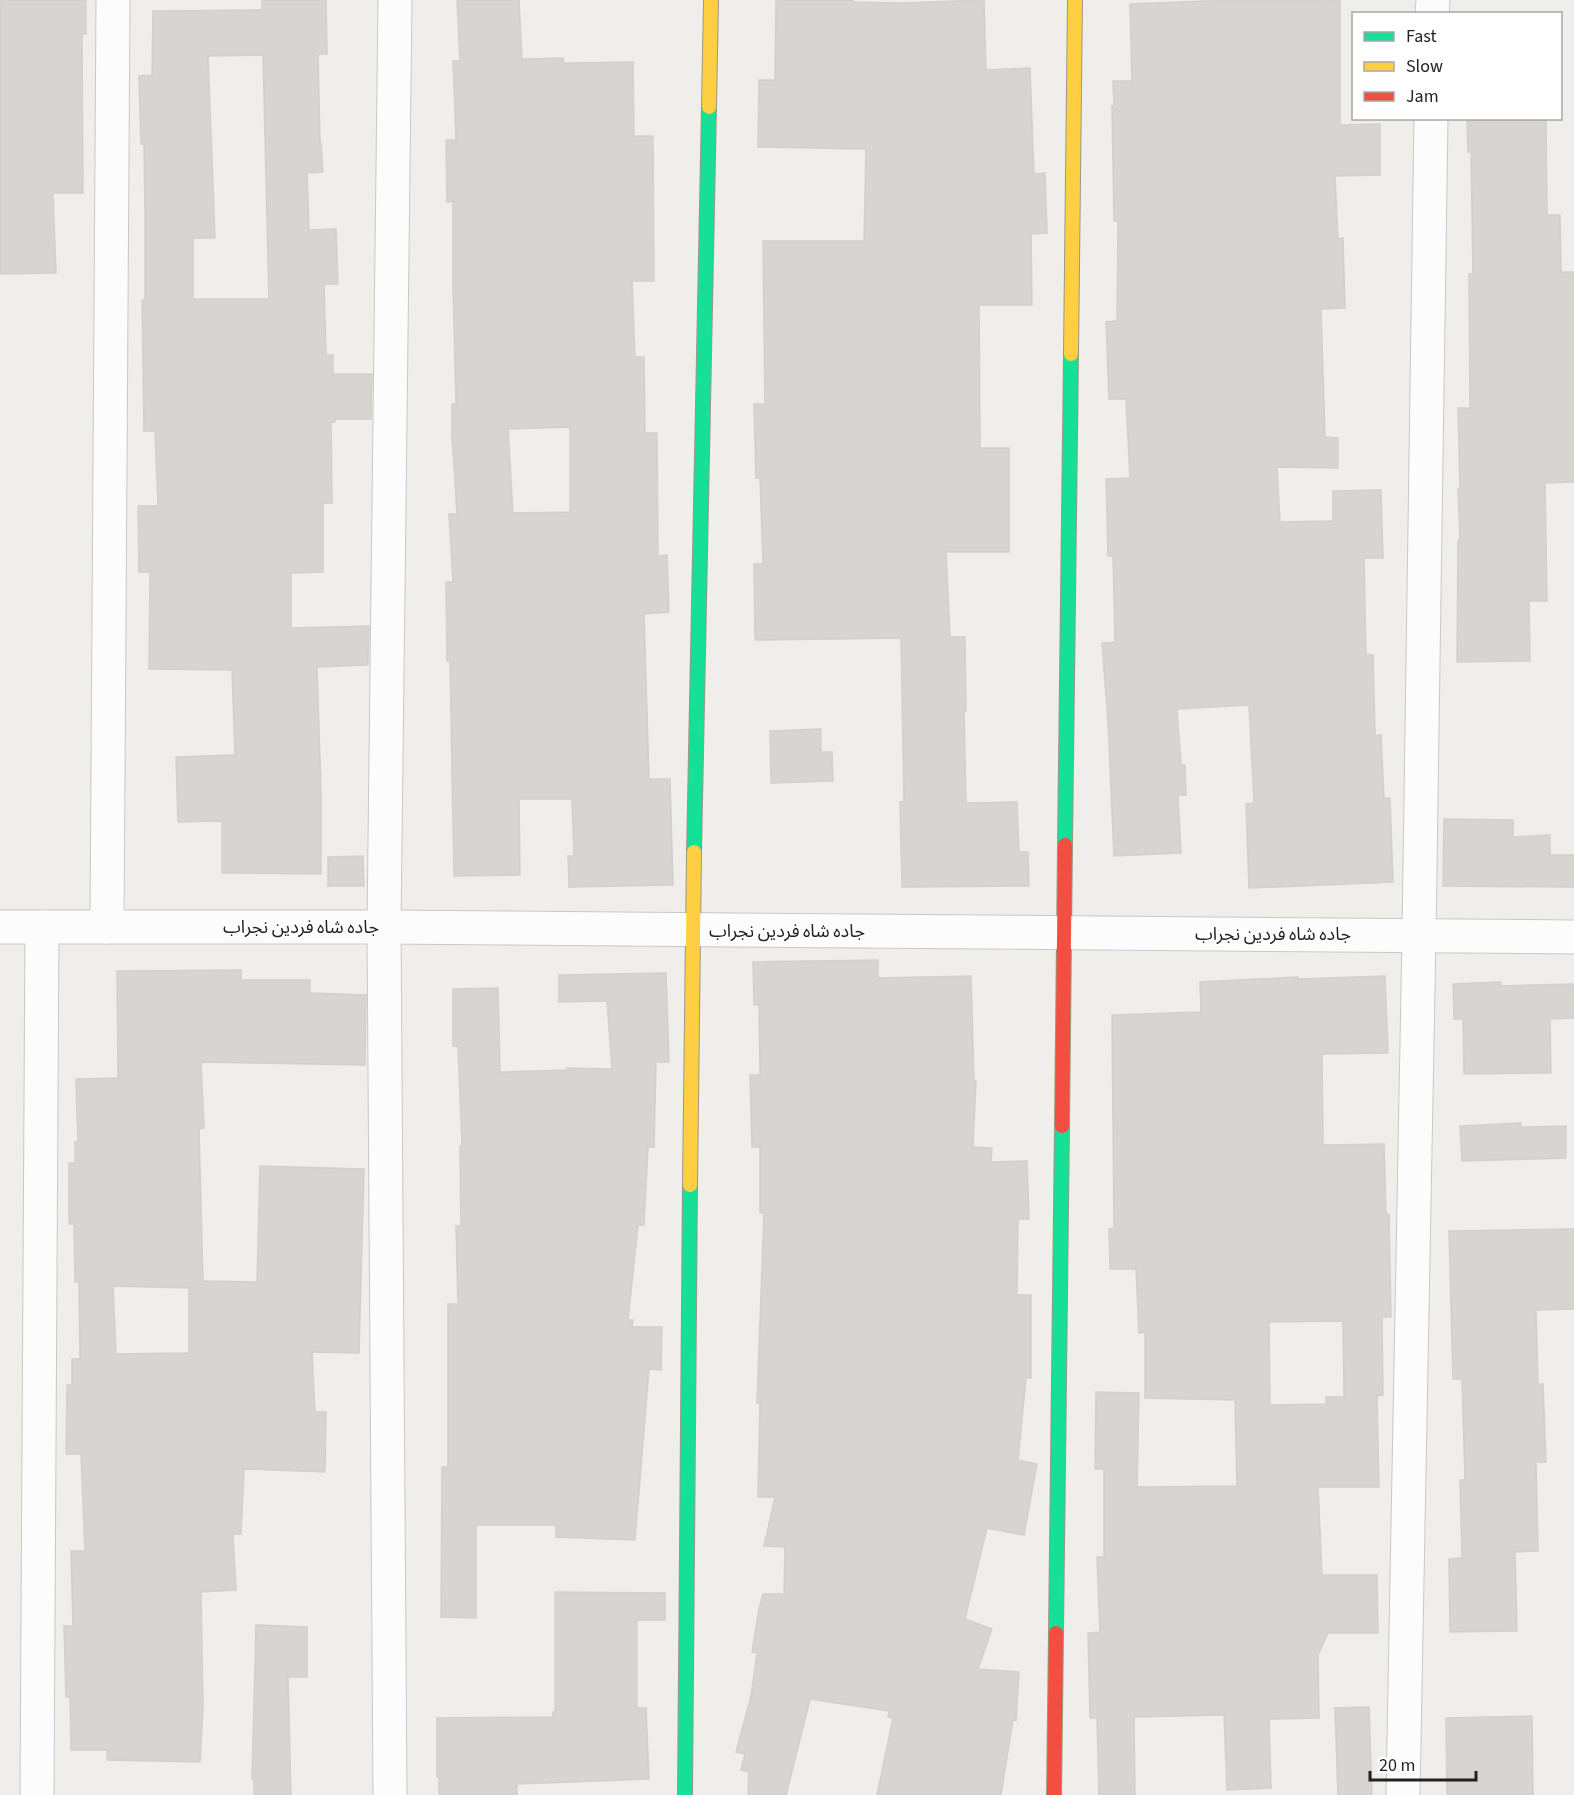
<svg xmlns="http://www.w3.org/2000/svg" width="1574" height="1795" font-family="'Source Sans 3','Noto Sans Arabic',sans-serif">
  <rect width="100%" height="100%" fill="#f0eeeb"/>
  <g fill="#d7d4d2" stroke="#d3d0cc" stroke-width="1.5" fill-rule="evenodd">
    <polygon points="0,0 86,0 86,34 82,34 83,193 53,193 56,273 0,274"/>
    <path d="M262 0H326L327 54H318L320 143H321L323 172 307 173 309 230 336 229 338 284H324L326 355H333V374H372L371 419H335V422H331L332 503H323V572L291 573V628L369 626 368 665 317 667 321 789V874L222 873V821L178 822 176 757 235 755 232 670 149 669 150 572H139L138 506H158L155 431H144L142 300H145V211L144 144H141L139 76 152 75 153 11 262 10ZM263 55 269 299H193V238H215L208 56Z"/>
    <path d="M457 0H519L522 59 563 58 564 63 633 62 634 136H653L654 281H632L635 357H644L645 433H657L658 556 667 555 669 612 644 614 649 779H670L673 885 569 887 568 856H574L572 799H519L520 875 454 876 450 661H447L446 582H453L449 514H457L452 436V404H456L453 287V201L447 202 446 140H456L453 61H460ZM570 427V510L569 512 513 513 508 429Z"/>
    <polygon points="776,0 853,0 853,2 901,3 984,0 986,70 1030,68 1034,174 1045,173 1047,233 1031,234 1032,305 979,305 980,448 1009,448 1009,552 946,552 950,637 965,637 966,711 964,711 966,803 1017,802 1019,852 1028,852 1029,886 902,887 900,802 904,802 901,638 755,640 754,564 763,564 760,478 756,478 754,404 765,404 763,241 864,241 866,149 758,147 759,80 775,80"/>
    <polygon points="1233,0 1340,1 1340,125 1380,124 1380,175 1335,176 1338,239 1343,238 1345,308 1321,309 1325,437 1338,438 1338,468 1277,467 1280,522 1333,521 1333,491 1381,490 1383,558 1364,558 1366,655 1373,655 1375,736 1381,735 1384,798 1390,798 1393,882 1249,888 1246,804 1254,803 1249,705 1177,709 1181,765 1185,765 1186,795 1178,795 1181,853 1114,856 1108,722 1102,643 1115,642 1113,556 1108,556 1106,479 1130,478 1126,399 1109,399 1106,322 1117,321 1118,221 1114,221 1112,106 1114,106 1113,81 1132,81 1130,4"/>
    <polygon points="1467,118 1546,118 1547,215 1560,215 1561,272 1574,272 1574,482 1545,483 1547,601 1529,601 1530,661 1457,662 1458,540 1460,540 1458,489 1460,489 1458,408 1470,408 1469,274 1473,274 1471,152 1468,152"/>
    <polygon points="821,729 821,752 832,752 833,781 771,783 770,731"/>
    <polygon points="1444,819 1513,820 1513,837 1550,835 1550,855 1574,855 1574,887 1443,886"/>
    <polygon points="363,856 364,886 328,886 328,857"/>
    <polygon points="878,960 878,978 971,976 974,1081 976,1081 973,1147 992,1148 991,1162 1027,1161 1029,1219 1018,1219 1017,1295 1031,1295 1031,1378 1026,1378 1018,1460 1037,1464 1024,1535 987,1528 965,1619 992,1629 978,1669 1019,1672 1016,1721 1013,1720 1001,1795 877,1795 893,1718 888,1717 889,1711 810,1699 786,1795 748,1795 749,1772 741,1770 745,1754 736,1752 751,1696 757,1653 752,1652 759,1609 763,1594 784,1594 785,1547 764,1546 775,1497 758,1497 760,1403 757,1403 764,1213 760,1213 760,1147 752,1147 750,1075 760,1075 759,1005 754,1005 753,962"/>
    <path d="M241 970V980H310V993L366 995 365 1065 201 1062 204 1128 199 1129 203 1281 257 1282 260 1166 364 1169 359 1353 312 1352 315 1412H326L325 1472 244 1469 241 1534H233L236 1590 201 1592 203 1707 200 1762 107 1760V1750H71L70 1697H66L64 1626H73L71 1551H85L81 1454H66L67 1385H72V1359H80L79 1282H75L74 1224H69V1163H75V1142H78L76 1079 118 1078 117 971ZM113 1286 189 1288V1353L116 1354Z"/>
    <polygon points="666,973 669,1062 656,1062 654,1147 648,1147 644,1225 638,1225 628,1320 633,1320 632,1327 662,1327 661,1370 649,1369 635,1540 556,1537 556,1525 476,1525 476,1618 441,1617 442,1467 448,1467 448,1304 458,1304 456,1226 461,1226 460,1146 462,1146 458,1046 453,1046 453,989 498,988 500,1072 567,1070 567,1068 612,1069 607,1001 559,1002 559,975"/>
    <path d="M1385 976 1388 1053 1322 1054 1323 1145 1384 1144 1386 1214H1389L1391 1317H1382L1383 1395 1377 1396 1379 1487H1318L1322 1575H1377L1378 1633H1328L1318 1655 1319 1718 1269 1719 1271 1788 1227 1790 1224 1715 1134 1717 1135 1795H1099L1097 1718H1090L1088 1633 1100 1632 1097 1557H1104V1469H1095L1096 1392 1139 1393 1137 1487 1237 1486 1235 1400 1145 1398V1332L1139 1333 1136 1269H1110L1109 1229 1114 1228 1112 1015 1201 1012 1200 982 1298 977V979ZM1343 1321 1344 1397H1326V1404L1270 1405 1269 1322Z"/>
    <polygon points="1501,982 1501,986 1574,984 1574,1018 1550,1019 1551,1073 1464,1074 1463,1019 1454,1019 1453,984"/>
    <polygon points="1521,1123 1521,1127 1566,1126 1566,1158 1462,1161 1460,1126"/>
    <polygon points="1574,1229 1574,1309 1536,1310 1538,1384 1543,1384 1546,1462 1536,1462 1538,1551 1515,1552 1517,1631 1450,1632 1449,1559 1462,1558 1460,1480 1465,1480 1462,1379 1453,1379 1449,1231"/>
    <polygon points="555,1592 665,1593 665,1620 637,1620 637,1708 646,1708 649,1779 517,1784 517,1795 439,1795 439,1777 437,1777 437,1718 553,1717 553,1712 555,1712"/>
    <polygon points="256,1625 307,1627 307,1677 288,1677 291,1795 254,1795 254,1779 252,1779"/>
    <polygon points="1369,1707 1372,1795 1338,1795 1335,1708"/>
    <polygon points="1532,1716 1533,1795 1447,1795 1446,1718"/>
  </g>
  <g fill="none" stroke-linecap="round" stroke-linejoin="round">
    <defs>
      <g id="street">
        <polyline points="1432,14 1433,0"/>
        <polyline points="0,927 384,927 1574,937"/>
        <polyline points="107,927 113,0"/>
        <polyline points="37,1795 42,927"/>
        <polyline points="390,1795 384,927 395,0"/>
        <polyline points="1403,1795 1419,935 1431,118"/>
      </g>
      <g id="fast">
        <polyline points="1065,845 1071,354"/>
        <polyline points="694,852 709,107"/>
        <polyline points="1056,1633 1062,1126"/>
        <polyline points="685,1795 690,1185"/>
      </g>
      <g id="slow">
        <polyline points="709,107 711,0"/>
        <polyline points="1071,354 1075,0"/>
        <polyline points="690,1185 694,852"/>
      </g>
      <g id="jam">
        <polyline points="1062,1126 1065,845"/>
        <polyline points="1054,1795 1056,1633"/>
      </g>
    </defs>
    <use href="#street" stroke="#c9c8c7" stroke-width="35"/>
    <use href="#fast" stroke="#999a82" stroke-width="16"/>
    <use href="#slow" stroke="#999a82" stroke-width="16"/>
    <use href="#jam" stroke="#999a82" stroke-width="16"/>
    <use href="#street" stroke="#fdfcfc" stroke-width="33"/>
    <use href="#fast" stroke="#16e098" stroke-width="14"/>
    <use href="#slow" stroke="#ffcf43" stroke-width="14"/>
    <use href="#jam" stroke="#f24e42" stroke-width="14"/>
  </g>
  <g text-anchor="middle" stroke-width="4.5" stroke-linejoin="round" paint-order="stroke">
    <g font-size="18" fill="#222" stroke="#fff">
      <text x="301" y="933">جاده شاه فردین نجراب</text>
      <text x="787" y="937">جاده شاه فردین نجراب</text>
      <text x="1273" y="940">جاده شاه فردین نجراب</text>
    </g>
  </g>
  <rect x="1352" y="12" width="210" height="108" fill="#ffffff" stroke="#a7a7a7" stroke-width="1.5"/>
  <rect x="1364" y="32" width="30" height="9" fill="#16e098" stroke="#a7a7a7" stroke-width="1.5"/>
  <text x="1406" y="42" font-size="18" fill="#222222">Fast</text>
  <rect x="1364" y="62" width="30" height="9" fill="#ffcf43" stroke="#a7a7a7" stroke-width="1.5"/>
  <text x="1406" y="72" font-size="18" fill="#222222">Slow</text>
  <rect x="1364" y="92" width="30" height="9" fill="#f24e42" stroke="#a7a7a7" stroke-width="1.5"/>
  <text x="1406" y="102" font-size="18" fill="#222222">Jam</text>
  <path d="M1370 1771v9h106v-9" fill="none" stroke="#222222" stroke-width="3"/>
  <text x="1379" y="1771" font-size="18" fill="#222222" stroke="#ffffff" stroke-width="4.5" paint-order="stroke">20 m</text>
</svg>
